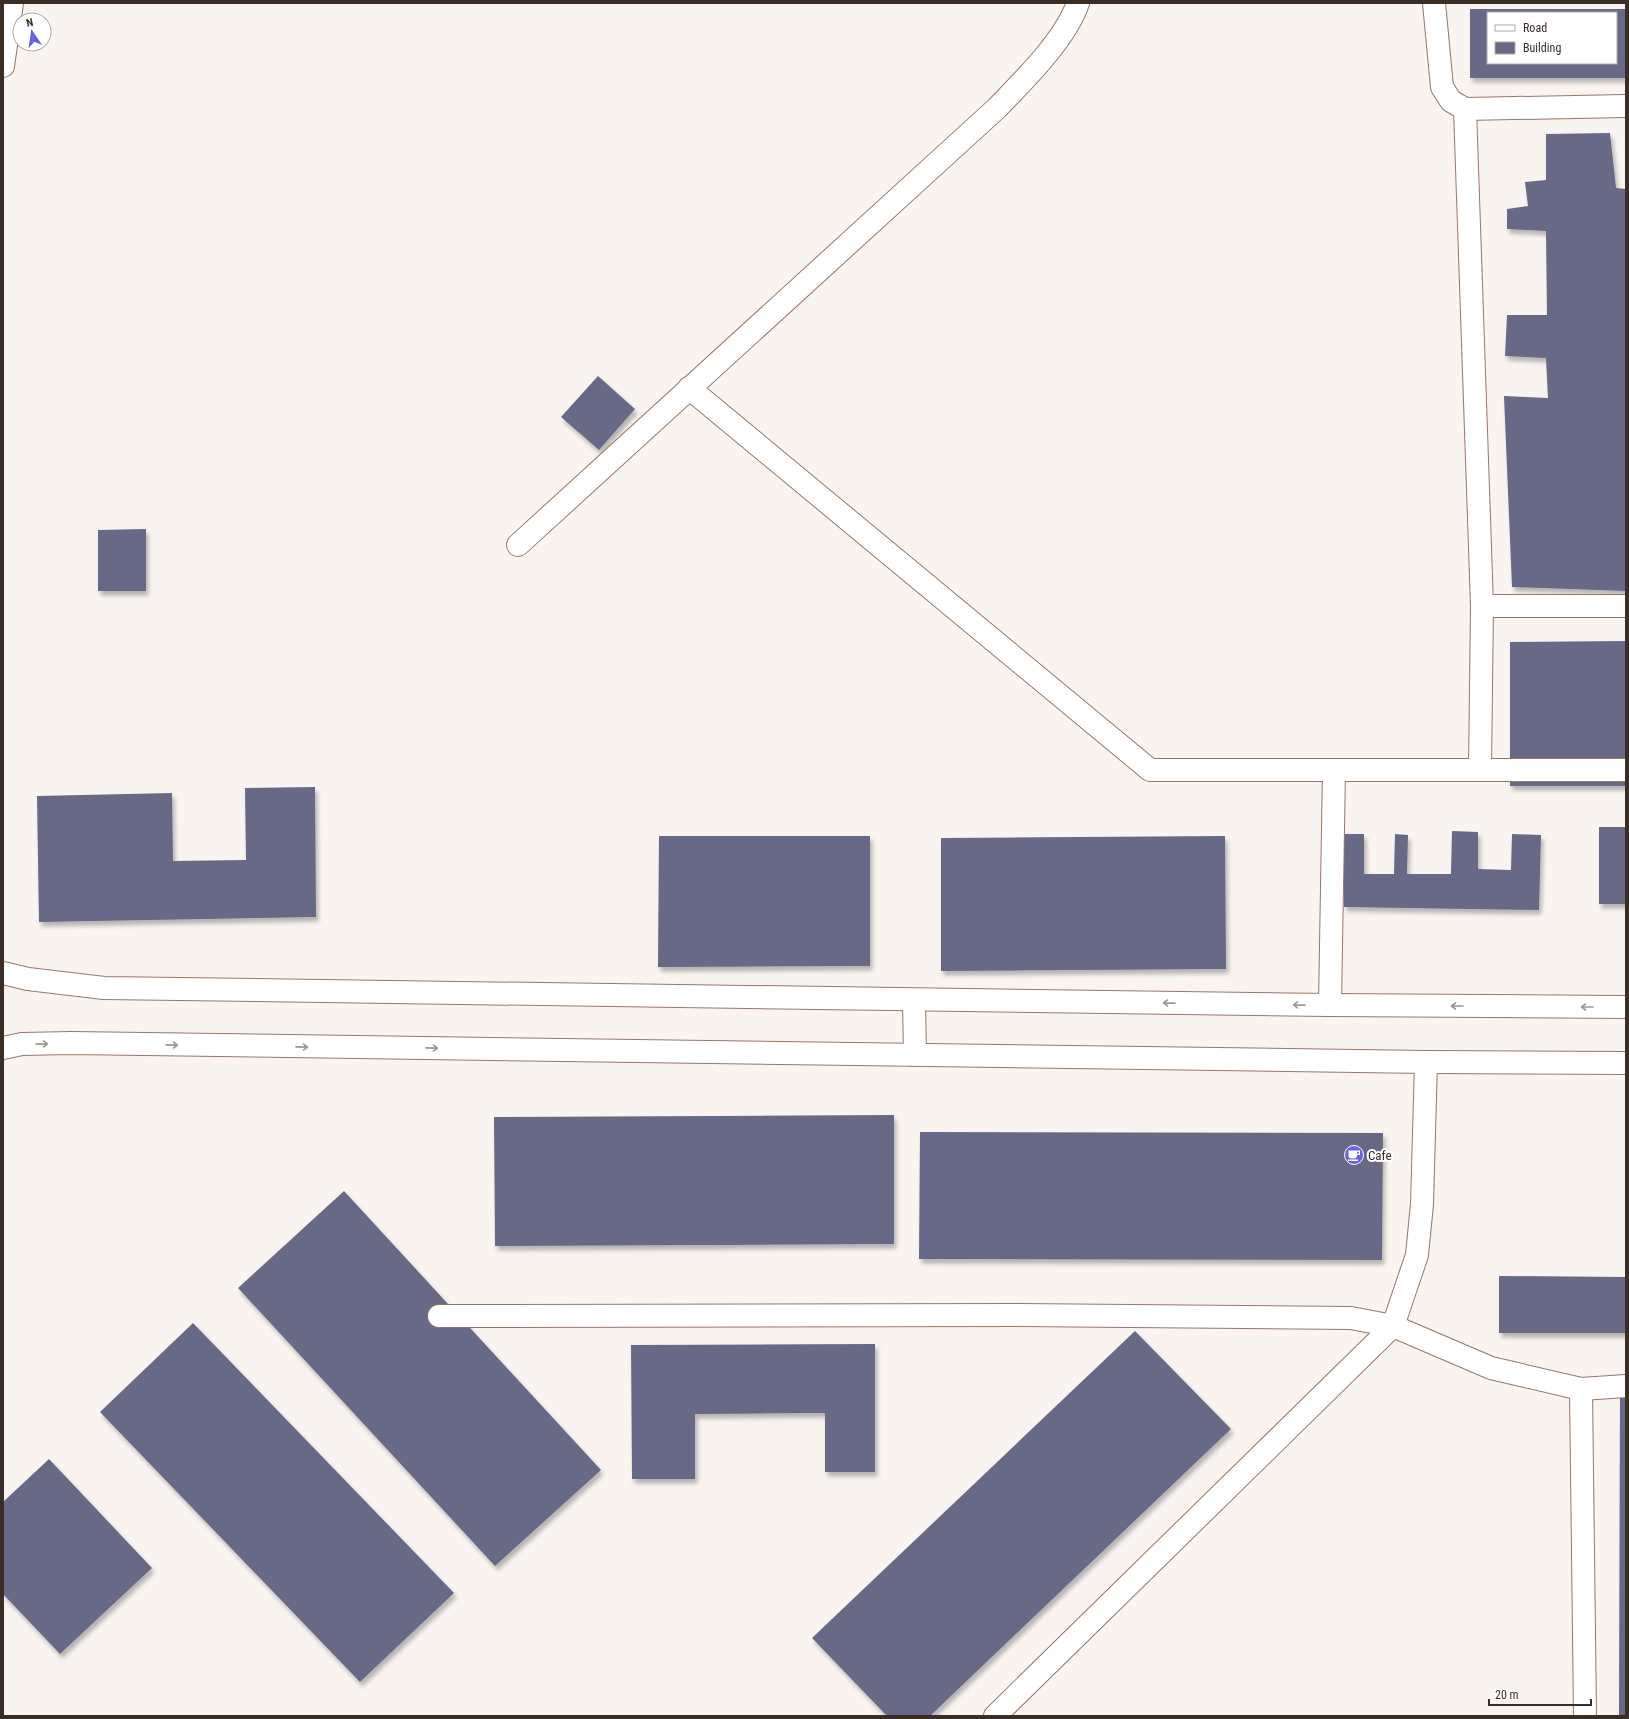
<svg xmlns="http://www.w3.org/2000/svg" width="1629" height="1719" font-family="'Roboto Condensed',sans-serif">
  <defs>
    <filter id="shadow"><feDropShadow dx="2.5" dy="4.5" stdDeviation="2" flood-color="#0004"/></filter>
  </defs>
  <rect width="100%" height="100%" fill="#faf4f0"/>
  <g fill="#676986" fill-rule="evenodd" filter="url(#shadow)">
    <path d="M1470 9H1626V78H1470ZM1488 13H1616V63H1488Z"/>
    <polygon points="1610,133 1616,188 1626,189 1626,591 1512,587 1504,396 1548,398 1546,358 1505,356 1507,315 1547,315 1546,231 1507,229 1507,209 1528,206 1525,182 1546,180 1546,134"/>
    <polygon points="598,376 635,409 599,450 561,417"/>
    <polygon points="146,529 146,591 98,591 98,530"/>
    <polygon points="1626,641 1626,786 1510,786 1510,642"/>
    <polygon points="315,787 316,917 39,922 37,796 172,793 173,861 246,860 245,788"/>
    <rect x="1599" y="827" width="27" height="77"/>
    <polygon points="1452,831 1478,832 1478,869 1511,870 1512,834 1541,835 1539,910 1344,907 1344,834 1364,834 1364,874 1394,874 1395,834 1408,835 1407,874 1451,874"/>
    <polygon points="659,836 870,836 870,966 658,967"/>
    <polygon points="1225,836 1226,969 941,971 941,838"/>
    <polygon points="894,1115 894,1244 495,1246 494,1117"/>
    <polygon points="920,1132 1383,1133 1382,1260 919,1259"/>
    <polygon points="344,1191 601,1470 495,1566 238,1288"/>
    <polygon points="1499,1276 1626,1277 1626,1333 1499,1333"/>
    <polygon points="193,1323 454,1593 360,1682 100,1412"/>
    <polygon points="1135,1331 1231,1429 930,1716 887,1716 812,1638"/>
    <polygon points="875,1344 875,1472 825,1472 825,1413 695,1414 695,1479 632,1479 631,1345"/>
    <polygon points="1620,1395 1626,1395 1626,1716 1619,1716"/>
    <polygon points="49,1459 152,1568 60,1654 3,1594 3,1502"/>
  </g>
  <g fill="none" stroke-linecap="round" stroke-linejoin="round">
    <defs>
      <g id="street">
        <polyline points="1434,3 1442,87 1451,101 1465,109 1626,106"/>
        <polyline points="1465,109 1482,606 1480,770"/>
        <polyline points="689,388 1150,770 1626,770"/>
        <path d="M518 545 997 108C1024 80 1065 40 1078 3"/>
        <polyline points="1482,606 1626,606"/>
        <polyline points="1330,1005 1334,770"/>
        <polyline points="439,1316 1017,1315 1351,1318 1393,1326 1491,1368 1581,1389 1626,1386"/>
        <polyline points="1581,1389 1585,1716"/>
        <polyline points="995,1716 1393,1326 1417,1255 1422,1204 1426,1062"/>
      </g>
      <g id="secondary">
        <polyline points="3,66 12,3"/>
        <polyline points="3,973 28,979 104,988 1330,1005 1626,1007"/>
        <polyline points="914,1000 915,1055"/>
        <polyline points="3,1048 22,1044 71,1043 1426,1062 1626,1063"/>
      </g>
    </defs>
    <use href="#street" stroke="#957866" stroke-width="24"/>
    <use href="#secondary" stroke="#957866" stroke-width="24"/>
    <use href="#street" stroke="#fff" stroke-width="22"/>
    <use href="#secondary" stroke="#fff" stroke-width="22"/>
  </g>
  <defs><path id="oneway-shaft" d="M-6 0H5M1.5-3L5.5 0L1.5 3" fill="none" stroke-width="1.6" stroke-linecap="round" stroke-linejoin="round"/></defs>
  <g stroke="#9c9692">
    <use href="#oneway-shaft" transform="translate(1169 1003) rotate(-179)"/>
    <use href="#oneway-shaft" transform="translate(1299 1005) rotate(-179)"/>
    <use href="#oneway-shaft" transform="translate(1457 1006) rotate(-180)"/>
    <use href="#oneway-shaft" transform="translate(1587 1007) rotate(-180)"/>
    <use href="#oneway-shaft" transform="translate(42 1044) rotate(-1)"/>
    <use href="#oneway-shaft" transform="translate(172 1045) rotate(1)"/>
    <use href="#oneway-shaft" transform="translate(302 1047) rotate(1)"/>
    <use href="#oneway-shaft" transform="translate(432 1048) rotate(1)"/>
  </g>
  <defs>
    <symbol id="cafe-disc" viewBox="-11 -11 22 22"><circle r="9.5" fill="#6a63dd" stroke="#fff"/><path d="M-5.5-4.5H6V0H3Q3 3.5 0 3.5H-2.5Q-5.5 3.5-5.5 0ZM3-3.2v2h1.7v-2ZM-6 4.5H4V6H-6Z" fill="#fff"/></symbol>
  </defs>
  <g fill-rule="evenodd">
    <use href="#cafe-disc" x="1343" y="1144" width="22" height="22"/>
  </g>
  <g text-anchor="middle" stroke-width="4" stroke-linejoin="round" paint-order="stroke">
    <g font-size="13" fill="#3a2d26" stroke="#fff" text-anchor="start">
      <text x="1368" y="1160">Cafe</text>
    </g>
  </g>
  <rect width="1629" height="1719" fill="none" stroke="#3a2d26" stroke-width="8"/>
  <rect x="1487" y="12" width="130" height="52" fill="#ffffff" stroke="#b0aba8"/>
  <rect x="1495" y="25" width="20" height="6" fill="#ffffff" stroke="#b0aba8"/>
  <text x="1523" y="32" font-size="12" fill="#3a2d26">Road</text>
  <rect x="1495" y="42" width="20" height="12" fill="#676986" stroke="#b0aba8"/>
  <text x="1523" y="52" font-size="12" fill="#3a2d26">Building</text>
  <g transform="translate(32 32) rotate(347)"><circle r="19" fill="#ffffff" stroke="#b0aba8"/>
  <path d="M0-3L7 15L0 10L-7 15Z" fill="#6a63dd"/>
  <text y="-6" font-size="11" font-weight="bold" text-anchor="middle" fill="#3a2d26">N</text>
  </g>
  <path d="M1489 1699v6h102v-6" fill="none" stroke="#3a2d26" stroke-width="2"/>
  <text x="1495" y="1699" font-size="12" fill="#3a2d26" stroke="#ffffff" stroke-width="3" paint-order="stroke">20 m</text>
</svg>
